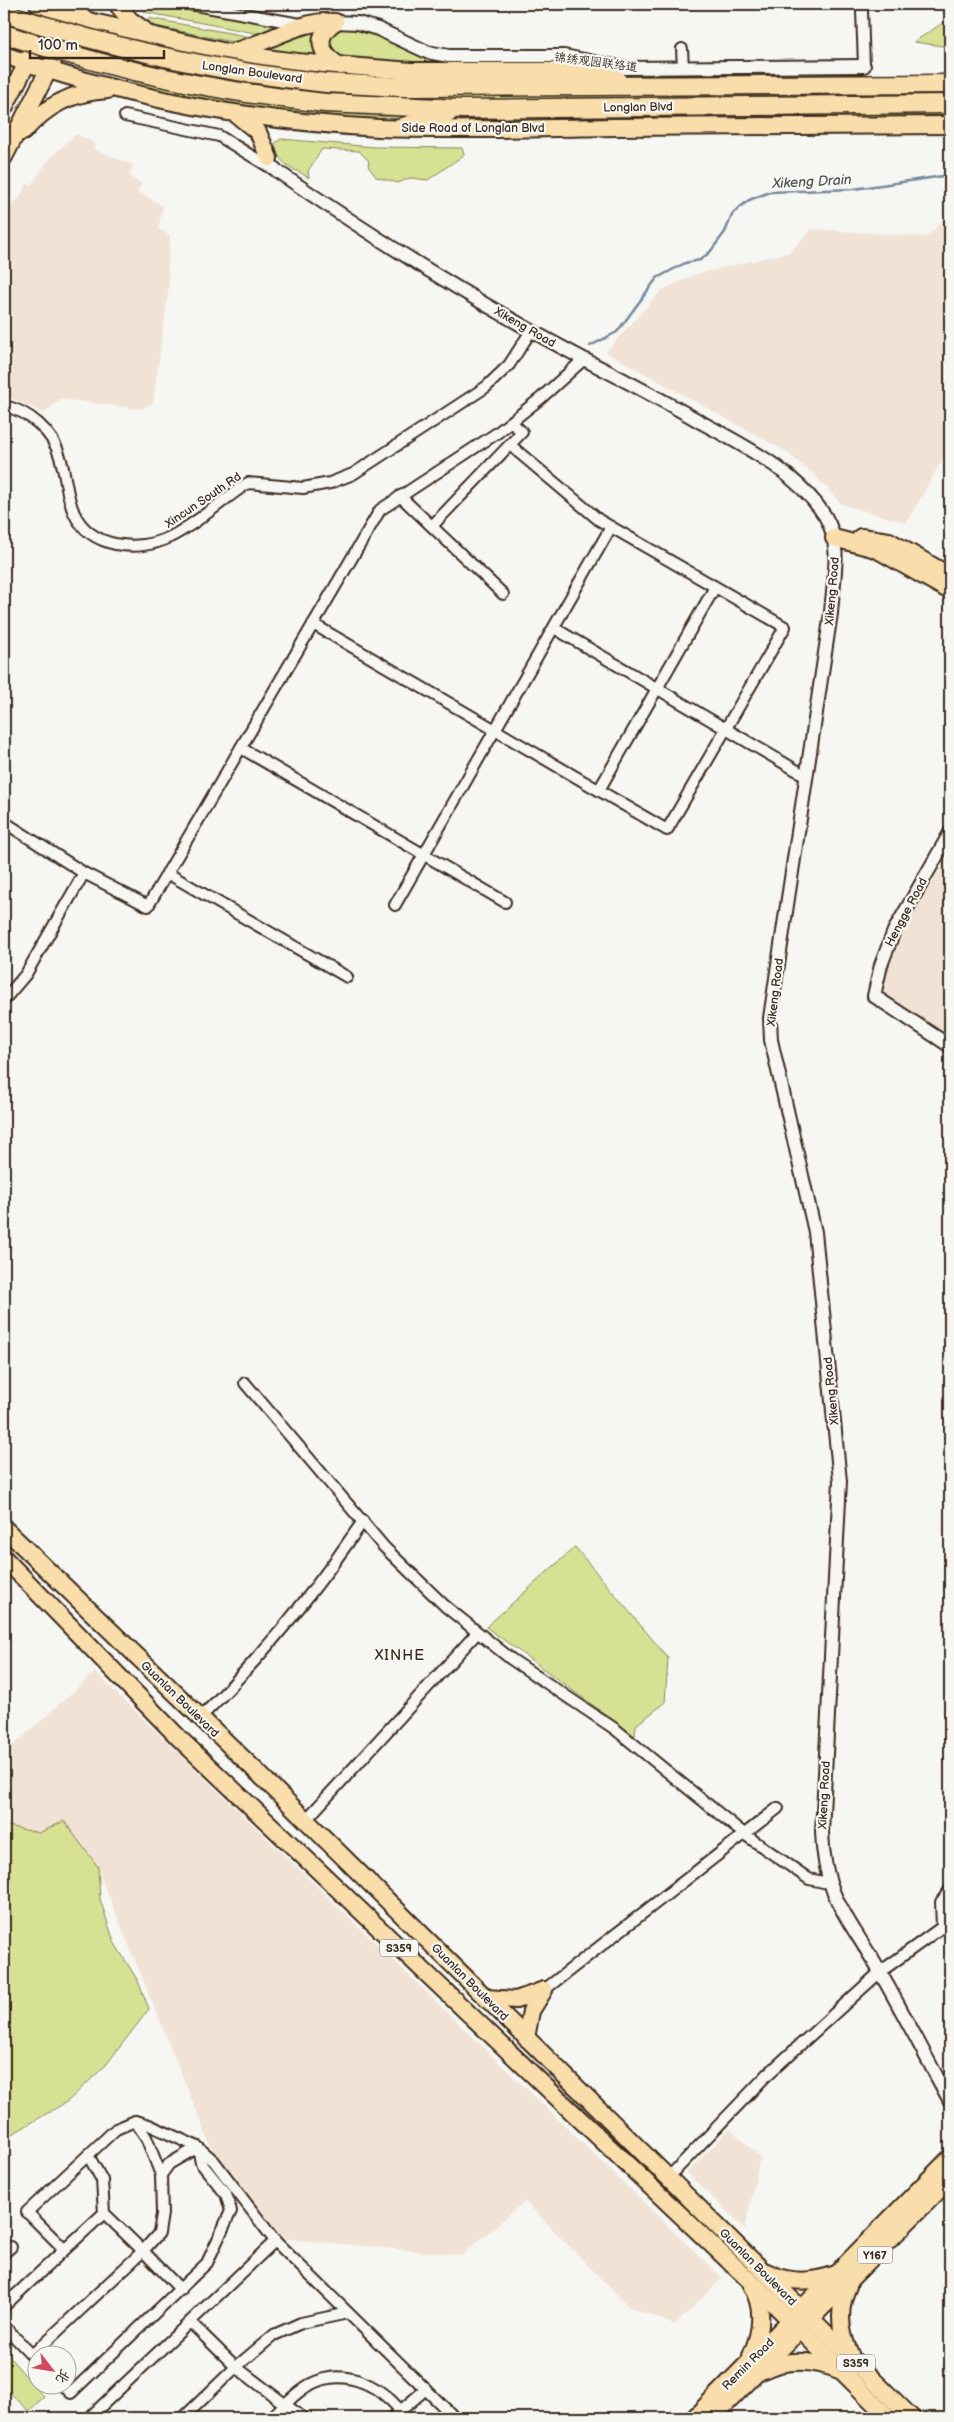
<svg xmlns="http://www.w3.org/2000/svg" width="954" height="2422" font-family="'Balsamiq Sans','LXGW WenKai TC',sans-serif">
  <rect width="100%" height="100%" fill="#f6f6f2"/>
  <filter id="ink" filterUnits="userSpaceOnUse"><feTurbulence type="fractalNoise" baseFrequency=".02" numOctaves="2"/><feDisplacementMap in="SourceGraphic" scale="10" xChannelSelector="R" yChannelSelector="G"/><feConvolveMatrix kernelMatrix="1 2 1 2 8 2 1 2 1" color-interpolation-filters="sRGB"/></filter>
  <g filter="url(#ink)">
    <g fill="#f0e2d5">
      <polygon points="76,134 95,143 93,149 133,165 129,176 142,184 137,192 163,206 158,229 170,235 168,269 169,285 153,403 141,409 60,399 44,413 4,395 5,215 9,215 10,208 20,197 27,184 31,185 51,157"/>
      <polygon points="950,213 950,446 906,523 841,504 818,478 785,451 606,352 662,290 697,274 790,252 812,229 927,237"/>
      <polygon points="950,853 950,1038 882,992 889,953"/>
      <polygon points="95,1672 722,2278 675,2325 628,2306 525,2201 462,2255 279,2238 215,2156 97,1867 39,1833 8,1826 4,1822 4,1754"/>
      <polygon points="730,2129 760,2157 745,2229 687,2173"/>
    </g>
    <g fill="#d6e194" stroke="#888659">
      <polygon points="136,4 164,4 281,26 260,34 144,12"/>
      <polygon points="148,18 262,39 237,43 151,25 147,24"/>
      <polygon points="950,18 950,47 914,42"/>
      <polygon points="322,27 325,57 266,50 300,33"/>
      <path d="M342 27 366 30 448 61 443 63C408 62 368 66 333 56L328 35Z"/>
      <path d="M130 80C227 103 325 116 424 118L404 121 277 114 143 87Z"/>
      <polygon points="326,90 816,92 815,98 429,101 326,96"/>
      <polygon points="772,113 950,113 950,118 468,121 658,119"/>
      <path d="M281 139 374 147 462 148 464 155 428 180 410 178 398 183 376 177 368 166 369 161 359 151 322 149 308 171 309 178C292 167 277 165 275 143Z"/>
      <polygon points="575,1547 668,1658 665,1703 636,1725 635,1736 486,1627"/>
      <polygon points="64,1821 98,1867 100,1899 114,1942 138,1981 149,2009 106,2065 68,2101 4,2139 4,1822 8,1826 39,1833"/>
      <polygon points="4,2351 44,2397 29,2411 4,2387"/>
    </g>
    <g fill="none" stroke-linecap="round" stroke-linejoin="round">
      <polyline stroke="#74889e" stroke-width="2.5" points="590,346 617,332 657,278 685,263 700,260 710,252 725,232 733,213 749,200 770,192 854,189 950,175"/>
      <defs>
        <g id="minor">
          <polyline points="190,4 300,24"/>
          <polyline points="862,11 864,66"/>
          <polyline points="682,49 683,67"/>
          <polyline points="125,116 219,136 273,169"/>
          <path d="M4 406C29 411 53 432 60 457 66 475 66 495 74 513 90 548 138 553 170 537 198 523 222 500 248 483L303 488 330 483 353 474 486 387 509 365 531 331"/>
          <polyline points="400,496 503,594"/>
          <polyline points="432,526 522,432 511,422"/>
          <polyline points="313,624 667,830 785,627 599,520 510,445"/>
          <polyline points="554,628 806,776"/>
          <polyline points="241,748 505,902"/>
          <polyline points="599,790 715,587"/>
          <polyline points="4,822 84,873 148,906 380,510 497,433 541,398 584,359"/>
          <polyline points="167,873 347,977"/>
          <polyline points="395,905 611,527"/>
          <polyline points="4,1000 26,974 84,873"/>
          <polyline points="245,1383 384,1547 445,1606 511,1659 615,1729 744,1834 809,1879 828,1883"/>
          <path d="M200 1718C261 1658 315 1592 363 1521"/>
          <polyline points="305,1821 477,1633"/>
          <polyline points="544,1990 778,1808"/>
          <polyline points="135,2121 146,2137 161,2175"/>
          <polyline points="88,2155 102,2180 104,2213"/>
          <polyline points="668,2178 767,2075 880,1972 942,1927 941,1902 950,1890"/>
          <polyline points="64,2249 27,2212 116,2129 135,2121 149,2125 198,2147 214,2161 275,2241 455,2418"/>
          <polyline points="4,2253 11,2247"/>
          <polyline points="4,2306 104,2213 143,2251 32,2355 4,2326"/>
          <polyline points="191,2323 236,2367 303,2418"/>
          <polyline points="62,2384 71,2393 207,2263 231,2211 226,2194 201,2163 198,2147 169,2164 161,2175 162,2214 159,2233 143,2251 181,2290"/>
          <polyline points="92,2415 275,2241"/>
          <polyline points="183,2418 236,2367 274,2335 301,2323 348,2313"/>
          <path d="M271 2418C282 2407 295 2393 309 2385 346 2365 384 2387 406 2418"/>
          <polyline points="392,2418 426,2389"/>
        </g>
        <g id="tertiary">
          <polyline points="335,22 358,23 378,29 427,52 449,56 564,56 624,68 864,66"/>
          <path d="M269 158 271 165 277 171C357 226 439 279 523 326 581 359 640 387 697 420 744 446 795 470 825 516 843 545 833 581 831 613L770 1018 771 1040 815 1232 840 1481 822 1832C824 1899 850 1919 881 1974 905 2016 927 2059 950 2101"/>
          <polyline points="950,833 894,931 881,965 874,996 950,1046"/>
        </g>
        <g id="primary">
          <polyline points="38,4 93,22 235,54 297,62 412,71 565,71"/>
          <polyline points="117,4 130,20 144,30"/>
          <path d="M335 22C313 37 320 54 340 66"/>
          <path d="M235 51C268 43 301 19 335 22"/>
          <path d="M4 55C124 98 252 121 379 128 457 131 536 128 614 127 726 126 838 125 950 125"/>
          <polyline points="4,108 52,14"/>
          <polyline points="237,115 258,132 269,158"/>
          <path d="M23 132C47 105 72 92 108 90"/>
          <polyline points="4,157 82,4"/>
          <polyline points="861,537 889,541 950,576"/>
          <polyline points="834,538 876,549 950,591"/>
          <polyline points="4,1528 253,1768 912,2418"/>
          <polyline points="4,1558 180,1739 770,2300 889,2418"/>
          <polyline points="486,1998 516,2000 544,1990"/>
          <polyline points="526,2038 531,2011 544,1990"/>
          <path d="M767 2272C788 2283 810 2283 832 2275"/>
          <path d="M848 2286C838 2308 839 2331 850 2354"/>
          <path d="M751 2356C761 2334 765 2309 752 2287"/>
          <path d="M763 2370C788 2358 814 2360 839 2370"/>
          <polyline points="694,2418 950,2158"/>
          <polyline points="712,2418 950,2179"/>
        </g>
        <g id="trunk">
          <polyline points="565,71 616,78"/>
          <polyline points="326,83 403,87 950,84"/>
          <polyline points="325,103 463,109 950,104"/>
          <polyline points="403,127 448,113"/>
        </g>
      </defs>
      <use href="#minor" stroke="#3b2a1e" stroke-width="14"/>
      <use href="#tertiary" stroke="#3b2a1e" stroke-width="16"/>
      <use href="#primary" stroke="#3b2a1e" stroke-width="20"/>
      <use href="#trunk" stroke="#3b2a1e" stroke-width="21"/>
      <use href="#minor" stroke="#f6f6f2" stroke-width="10"/>
      <use href="#tertiary" stroke="#f6f6f2" stroke-width="12"/>
      <use href="#primary" stroke="#f9deab" stroke-width="16"/>
      <use href="#trunk" stroke="#f9deab" stroke-width="18"/>
      <defs>
        <g id="trunk-bridge">
          <path d="M4 13C112 48 213 71 326 83"/>
          <path d="M4 34C109 69 215 92 325 103"/>
        </g>
      </defs>
      <use href="#trunk-bridge" stroke="#3b2a1e" stroke-width="21" stroke-linecap="butt"/>
      <use href="#trunk-bridge" stroke="#f9deab" stroke-width="18"/>
    </g>
  </g>
  <g text-anchor="middle" stroke-width="4.5" stroke-linejoin="round" paint-order="stroke">
    <g fill="#f6f6f2" stroke="#73675e" stroke-width="1">
      <rect x="380" y="1939.5" width="38" height="17" rx="4"/>
      <rect x="857.5" y="2246.5" width="35" height="17" rx="4"/>
      <rect x="837" y="2354.5" width="38" height="17" rx="4"/>
    </g>
    <g font-size="11" font-weight="bold" fill="#3b2a1e">
      <text x="399" y="1952">S359</text>
      <text x="875" y="2259">Y167</text>
      <text x="856" y="2367">S359</text>
    </g>
    <g font-size="12" fill="#3b2a1e" stroke="#f6f6f2">
      <text transform="translate(596 62) rotate(7)" y="4">锦绣观园联络道</text>
      <text transform="translate(252 72) rotate(8)" y="4">Longlan Boulevard</text>
      <text transform="translate(638 107) rotate(-1)" y="4">Longlan Blvd</text>
      <text x="473" y="132">Side Road of Longlan Blvd</text>
      <text transform="translate(525 327) rotate(30)" y="4">Xikeng Road</text>
      <text transform="translate(203 500) rotate(-34)" y="4">Xincun South Rd</text>
      <text transform="translate(832 591) rotate(-85)" y="4">Xikeng Road</text>
      <text transform="translate(906 912) rotate(-62)" y="4">Hengge Road</text>
      <text transform="translate(775 992) rotate(-83)" y="4">Xikeng Road</text>
      <text transform="translate(831 1391) rotate(-96)" y="4">Xikeng Road</text>
      <text transform="translate(180 1699) rotate(44)" y="4">Guanlan Boulevard</text>
      <text transform="translate(824 1795) rotate(-87)" y="4">Xikeng Road</text>
      <text transform="translate(470 1982) rotate(45)" y="4">Guanlan Boulevard</text>
      <text transform="translate(758 2267) rotate(45)" y="4">Guanlan Boulevard</text>
      <text transform="translate(748 2364) rotate(-45)" y="4">Remin Road</text>
    </g>
    <g font-size="14" font-style="italic" fill="#535154" stroke="#f6f6f2">
      <text transform="translate(812 181) rotate(-3)" y="5">Xikeng Drain</text>
    </g>
    <g font-size="15" letter-spacing="1" fill="#3b2a1e" stroke="#f6f6f2">
      <text x="400" y="1660">XINHE</text>
    </g>
  </g>
  <rect width="954" height="2422" fill="none" stroke="#f6f6f2" stroke-width="20"/>
  <rect x="10" y="10" width="934" height="2402" fill="none" stroke="#3b2a1e" stroke-width="2" filter="url(#ink)"/>
  <g transform="translate(52 2370) rotate(121)"><circle r="24" fill="#f6f6f2" stroke="#aba49d"/>
  <path d="M0-4L9 19L0 12L-9 19Z" fill="#d1495b"/>
  <text y="-8" font-size="14" font-weight="bold" text-anchor="middle" fill="#3b2a1e">北</text>
  </g>
  <path d="M30 50v8h134v-8" fill="none" stroke="#3b2a1e" stroke-width="2.5"/>
  <text x="38" y="50" font-size="15" fill="#3b2a1e" stroke="#f6f6f2" stroke-width="4" paint-order="stroke">100 m</text>
</svg>
